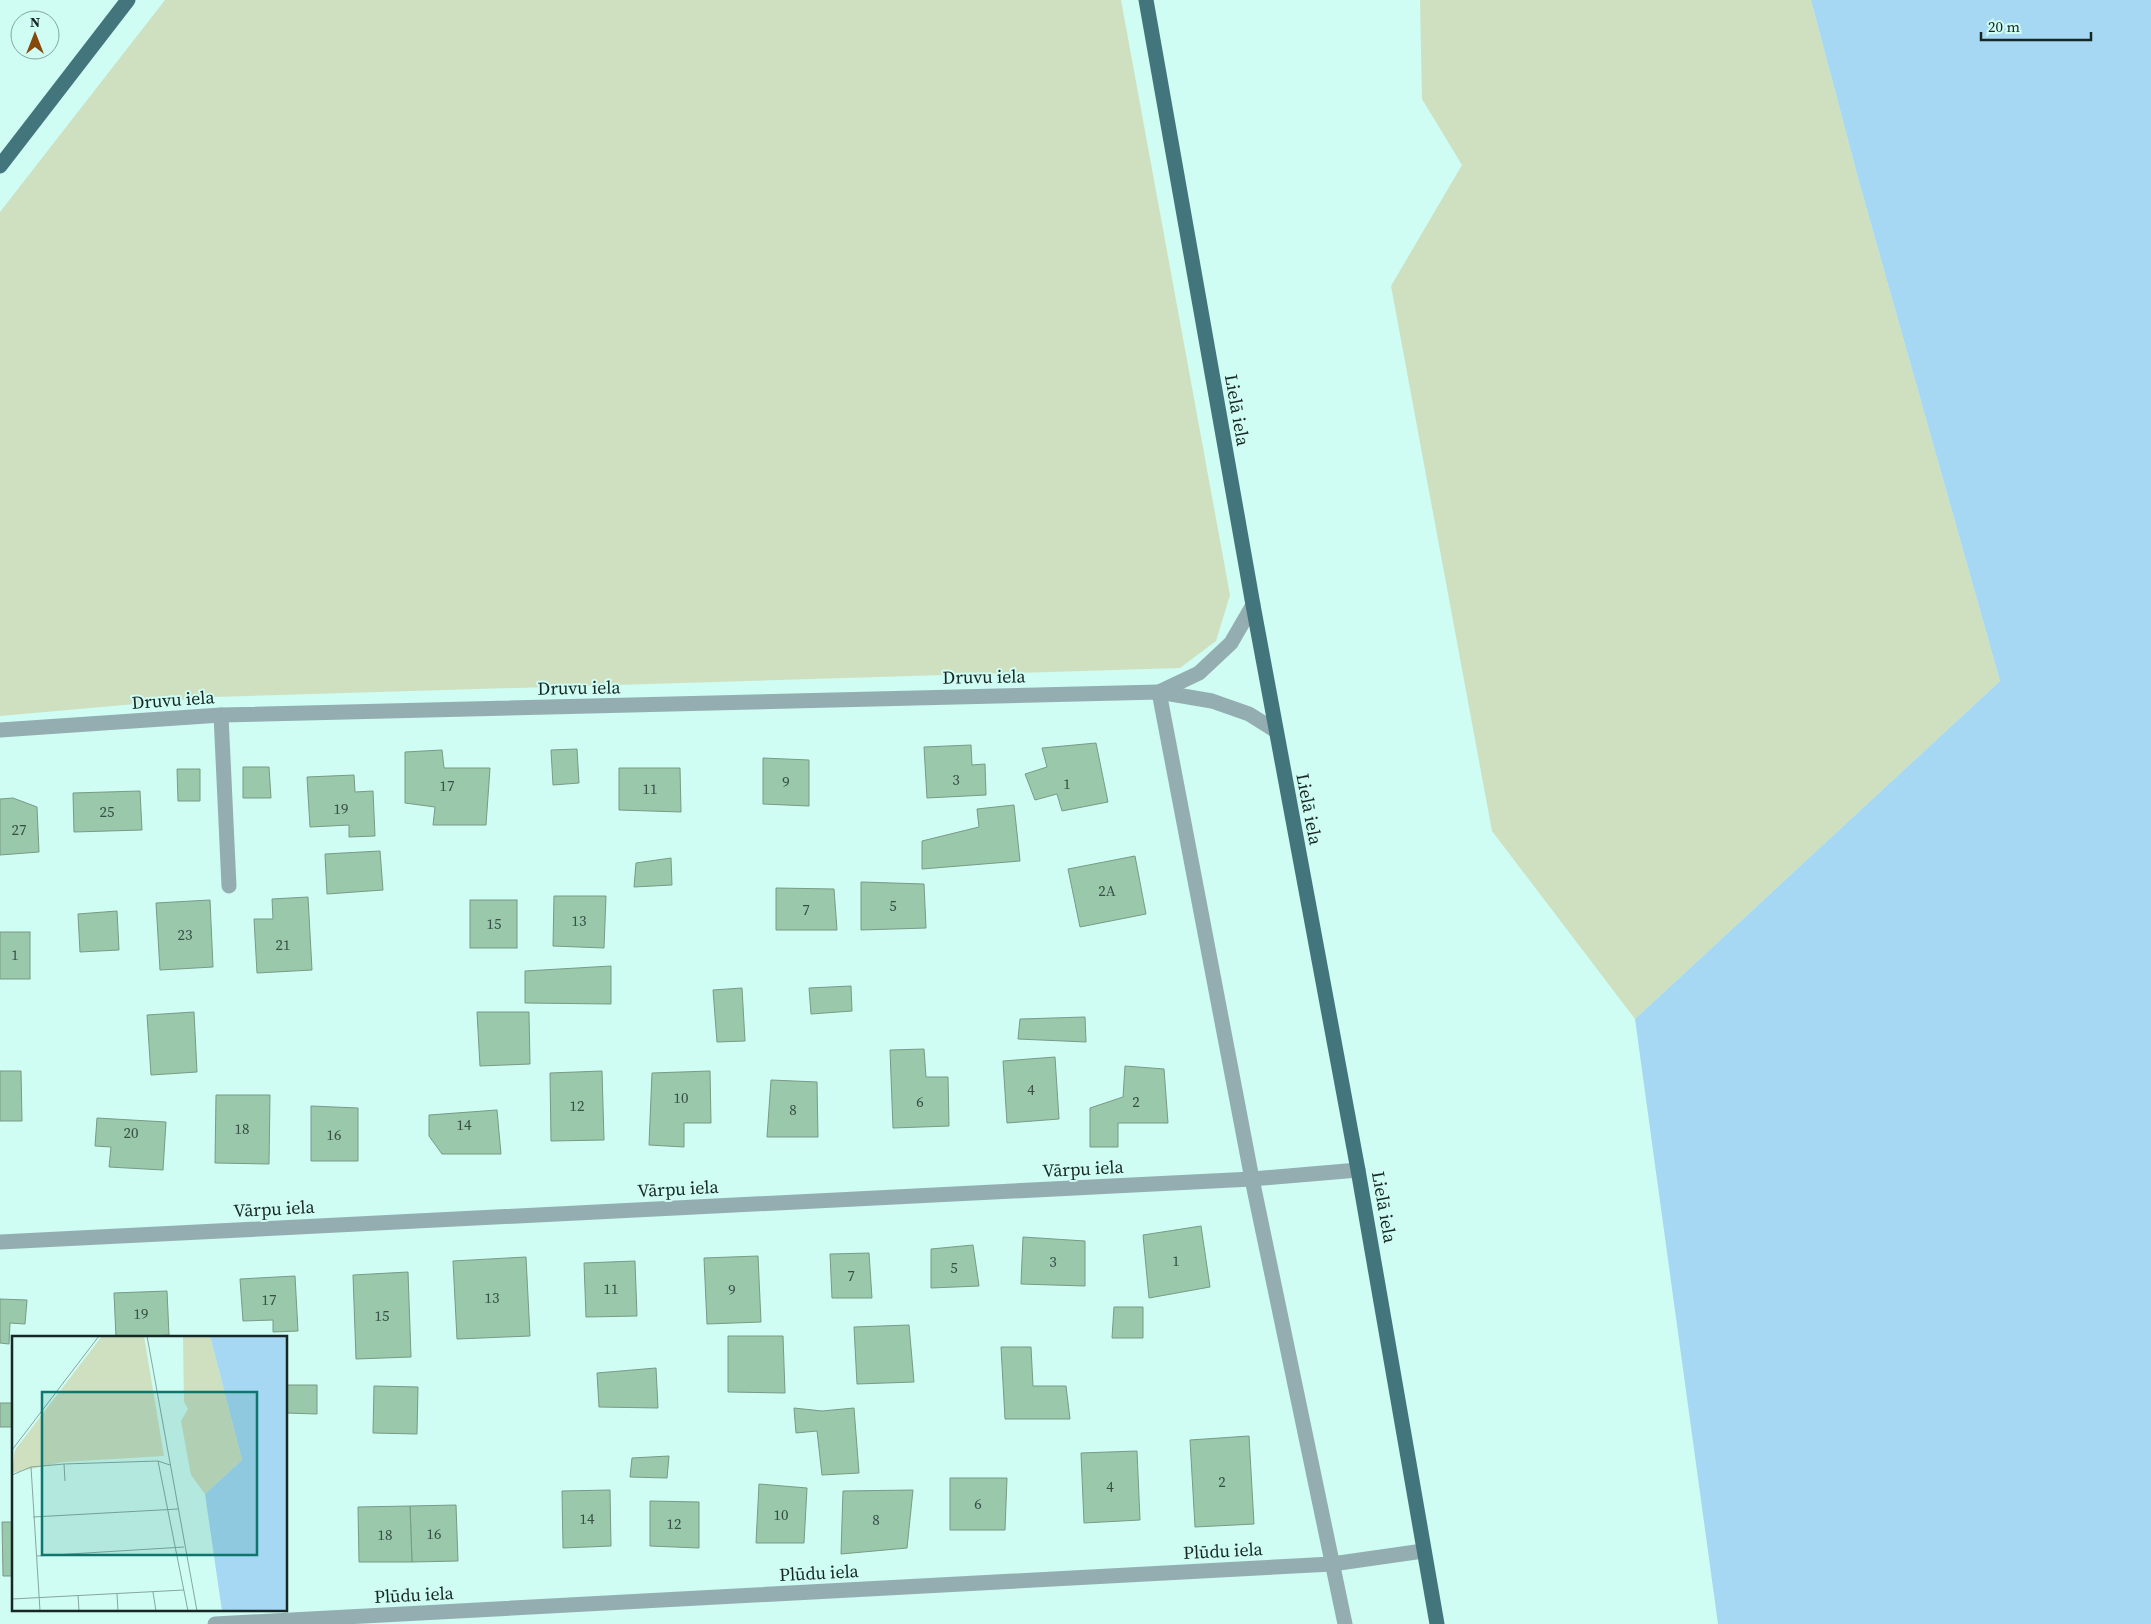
<svg xmlns="http://www.w3.org/2000/svg" width="2151" height="1624" font-family="'Source Serif 4',serif">
  <rect width="100%" height="100%" fill="#cffcf3"/>
  <g fill="#cee0c0">
    <polygon points="165,0 1121,0 1230,595 1216,641 1180,668 214,697 0,716 0,212"/>
    <polygon points="1420,0 1811,0 1858,178 2000,681 1635,1019 1492,831 1391,286 1462,165 1422,99"/>
  </g>
  <polygon fill="#a6d8f4" points="1811,0 2151,0 2151,1624 1718,1624 1635,1019 2000,681 1858,178"/>
  <g fill="#99c8ab" stroke="#799a86">
    <polygon points="1096,743 1108,802 1062,811 1057,794 1035,800 1025,774 1047,767 1042,748"/>
    <polygon points="971,745 972,765 985,764 986,795 927,798 924,747"/>
    <polygon points="577,749 579,783 553,785 551,750"/>
    <polygon points="442,750 444,768 490,768 486,825 433,825 435,807 405,803 405,752"/>
    <polygon points="763,758 809,760 809,806 763,804"/>
    <polygon points="243,767 269,767 271,798 243,798"/>
    <polygon points="619,768 680,768 681,812 619,810"/>
    <polygon points="177,769 200,769 200,801 178,801"/>
    <polygon points="354,775 355,792 373,791 375,836 349,837 349,825 310,827 307,777"/>
    <polygon points="140,791 142,830 74,832 73,793"/>
    <polygon points="13,798 37,807 39,852 0,855 0,799"/>
    <polygon points="1014,805 1020,861 922,869 922,841 979,827 977,809"/>
    <polygon points="380,851 383,890 327,894 325,854"/>
    <polygon points="1135,856 1146,914 1080,927 1068,869"/>
    <polygon points="671,858 672,885 634,887 636,863"/>
    <polygon points="861,882 924,884 926,928 861,930"/>
    <polygon points="776,888 834,889 837,930 776,930"/>
    <polygon points="554,896 606,896 604,948 553,946"/>
    <polygon points="308,897 312,970 257,973 254,919 273,919 272,899"/>
    <polygon points="210,900 213,967 160,970 156,903"/>
    <rect x="470" y="900" width="47" height="48"/>
    <polygon points="117,911 119,950 80,952 78,914"/>
    <rect x="0" y="932" width="30" height="47"/>
    <polygon points="611,966 611,1004 525,1003 525,971"/>
    <polygon points="851,986 852,1011 811,1014 809,988"/>
    <polygon points="742,988 745,1041 717,1042 713,990"/>
    <polygon points="194,1012 197,1072 151,1075 147,1015"/>
    <polygon points="477,1012 529,1012 530,1064 480,1066"/>
    <polygon points="1085,1017 1086,1042 1018,1039 1020,1019"/>
    <polygon points="924,1049 926,1077 948,1077 949,1126 893,1128 890,1050"/>
    <polygon points="1055,1057 1059,1119 1007,1123 1003,1061"/>
    <polygon points="1125,1066 1164,1069 1168,1123 1118,1123 1118,1147 1090,1147 1090,1108 1123,1097"/>
    <polygon points="0,1071 21,1071 22,1121 0,1121"/>
    <polygon points="602,1071 604,1140 551,1141 550,1073"/>
    <polygon points="710,1071 711,1123 684,1123 684,1147 649,1145 652,1073"/>
    <polygon points="771,1080 817,1082 818,1137 767,1137"/>
    <polygon points="216,1095 270,1095 269,1164 215,1163"/>
    <polygon points="311,1106 358,1108 358,1161 311,1161"/>
    <polygon points="497,1110 501,1154 442,1154 429,1136 429,1115"/>
    <polygon points="97,1118 166,1122 163,1170 109,1167 111,1147 95,1146"/>
    <polygon points="1201,1226 1210,1287 1149,1298 1143,1235"/>
    <polygon points="1023,1237 1085,1241 1085,1286 1021,1284"/>
    <polygon points="973,1245 979,1286 931,1288 931,1249"/>
    <polygon points="869,1253 872,1298 832,1298 830,1254"/>
    <polygon points="758,1256 761,1322 707,1324 704,1258"/>
    <polygon points="526,1257 530,1336 457,1339 453,1261"/>
    <polygon points="635,1261 637,1316 586,1317 584,1263"/>
    <polygon points="408,1272 411,1357 356,1359 353,1275"/>
    <polygon points="295,1276 298,1331 273,1332 273,1320 243,1321 240,1279"/>
    <polygon points="167,1291 169,1335 116,1338 114,1293"/>
    <polygon points="0,1299 27,1300 25,1324 10,1323 9,1344 0,1343"/>
    <polygon points="1114,1307 1143,1307 1143,1338 1112,1338"/>
    <polygon points="909,1325 914,1382 857,1384 854,1327"/>
    <polygon points="728,1336 783,1336 785,1393 728,1392"/>
    <polygon points="1001,1347 1031,1347 1033,1386 1066,1386 1070,1419 1005,1419"/>
    <polygon points="656,1368 658,1408 599,1407 597,1373"/>
    <polygon points="286,1385 317,1385 317,1414 286,1413"/>
    <polygon points="374,1386 418,1387 417,1434 373,1433"/>
    <rect x="0" y="1403" width="14" height="24"/>
    <polygon points="794,1408 822,1411 854,1408 859,1473 822,1475 817,1431 796,1433"/>
    <polygon points="1249,1436 1254,1524 1195,1527 1190,1440"/>
    <polygon points="1137,1451 1140,1520 1084,1523 1081,1453"/>
    <polygon points="669,1456 667,1478 630,1477 632,1458"/>
    <polygon points="950,1478 1007,1478 1005,1530 950,1530"/>
    <polygon points="759,1484 807,1488 804,1543 756,1543"/>
    <polygon points="610,1490 611,1546 563,1548 562,1491"/>
    <polygon points="913,1490 907,1548 841,1554 843,1491"/>
    <polygon points="650,1501 699,1502 699,1548 650,1546"/>
    <polygon points="456,1505 458,1561 412,1562 410,1506"/>
    <polygon points="410,1506 412,1562 359,1562 358,1507"/>
    <polygon points="2,1522 14,1522 14,1576 3,1576"/>
  </g>
  <g fill="none" stroke-linecap="round" stroke-linejoin="round">
    <g stroke="#93adb1" stroke-width="15">
      <polyline points="1159,692 1252,1179 1345,1624"/>
      <polyline points="1159,692 1199,673 1231,643 1253,605"/>
      <polyline points="221,715 229,886"/>
      <polyline points="0,730 221,715 1159,692 1212,701 1249,714 1276,731"/>
      <polyline points="0,1242 1252,1179 1358,1170"/>
      <polyline points="215,1624 1332,1564 1423,1551"/>
    </g>
    <g stroke="#43757c" stroke-width="15">
      <polyline points="1146,0 1253,605 1358,1170 1437,1624"/>
      <polyline points="0,166 128,0"/>
    </g>
  </g>
  <g text-anchor="middle" stroke-width="4" stroke-linejoin="round" paint-order="stroke">
    <g font-size="15" fill="#374f46">
      <text x="956" y="785">3</text>
      <text x="786" y="787">9</text>
      <text x="1067" y="789">1</text>
      <text x="447" y="791">17</text>
      <text x="650" y="794">11</text>
      <text x="341" y="814">19</text>
      <text x="107" y="817">25</text>
      <text x="19" y="835">27</text>
      <text x="1107" y="896">2A</text>
      <text x="893" y="911">5</text>
      <text x="806" y="915">7</text>
      <text x="579" y="926">13</text>
      <text x="494" y="929">15</text>
      <text x="185" y="940">23</text>
      <text x="283" y="950">21</text>
      <text x="15" y="960">1</text>
      <text x="1031" y="1095">4</text>
      <text x="681" y="1103">10</text>
      <text x="920" y="1107">6</text>
      <text x="1136" y="1107">2</text>
      <text x="577" y="1111">12</text>
      <text x="793" y="1115">8</text>
      <text x="464" y="1130">14</text>
      <text x="242" y="1134">18</text>
      <text x="131" y="1138">20</text>
      <text x="334" y="1140">16</text>
      <text x="1176" y="1266">1</text>
      <text x="1053" y="1267">3</text>
      <text x="954" y="1273">5</text>
      <text x="851" y="1281">7</text>
      <text x="611" y="1294">11</text>
      <text x="732" y="1295">9</text>
      <text x="492" y="1303">13</text>
      <text x="269" y="1305">17</text>
      <text x="141" y="1319">19</text>
      <text x="382" y="1321">15</text>
      <text x="1222" y="1487">2</text>
      <text x="1110" y="1492">4</text>
      <text x="978" y="1509">6</text>
      <text x="781" y="1520">10</text>
      <text x="587" y="1524">14</text>
      <text x="876" y="1525">8</text>
      <text x="674" y="1529">12</text>
      <text x="434" y="1539">16</text>
      <text x="385" y="1540">18</text>
    </g>
    <g font-size="18" fill="#162724" stroke="#cffcf3">
      <text transform="translate(1237 410) rotate(80)" y="6">Lielā iela</text>
      <text transform="translate(984 677) rotate(-1)" y="6">Druvu iela</text>
      <text transform="translate(579 688) rotate(-1)" y="6">Druvu iela</text>
      <text transform="translate(173 700) rotate(-4)" y="6">Druvu iela</text>
      <text transform="translate(1309 809) rotate(79)" y="6">Lielā iela</text>
      <text transform="translate(1083 1169) rotate(-3)" y="6">Vārpu iela</text>
      <text transform="translate(678 1189) rotate(-3)" y="6">Vārpu iela</text>
      <text transform="translate(1384 1207) rotate(80)" y="6">Lielā iela</text>
      <text transform="translate(274 1209) rotate(-3)" y="6">Vārpu iela</text>
      <text transform="translate(1223 1551) rotate(-3)" y="6">Plūdu iela</text>
      <text transform="translate(819 1573) rotate(-3)" y="6">Plūdu iela</text>
      <text transform="translate(414 1595) rotate(-3)" y="6">Plūdu iela</text>
    </g>
  </g>
  <g transform="translate(12 1336)">
    <rect width="275" height="275" fill="#cffcf3"/>
    <path d="M90 0H132L152 120 51 126 0 137 3 114ZM171 0H198L230 124 193 158 179 139 169 85 176 73 172 66Z" fill="#cee0c0"/>
    <path d="M198 0H275V275H210L193 158 230 124Z" fill="#a6d8f4"/>
    <path fill="none" stroke="#85a7a0" stroke-width="1" d="M135 0 185 275M0 114 87 0M146 125 176 275M52 128 53 145M19 131 28 275M0 139 19 131 52 128 146 125 158 129M21 181 166 173M25 220 172 211M141 256 144 275M105 258 106 275M66 259 67 275M0 263 172 254"/>
    <path fill="#0f766e" fill-opacity="0.15" stroke="#0f766e" stroke-width="2.5" d="M30 56H245V219H30Z"/>
    <rect width="275" height="275" fill="none" stroke="#162724" stroke-width="2.5"/>
  </g>
  <g transform="translate(35 35)"><circle r="24" fill="#cffcf3" stroke="#85a7a0"/>
  <path d="M0-4L9 19L0 12L-9 19Z" fill="#87480c"/>
  <text y="-8" font-size="14" font-weight="bold" text-anchor="middle" fill="#162724">N</text>
  </g>
  <path d="M1981 32v8h110v-8" fill="none" stroke="#162724" stroke-width="2.5"/>
  <text x="1988" y="32" font-size="15" fill="#162724" stroke="#cffcf3" stroke-width="4" paint-order="stroke">20 m</text>
</svg>
